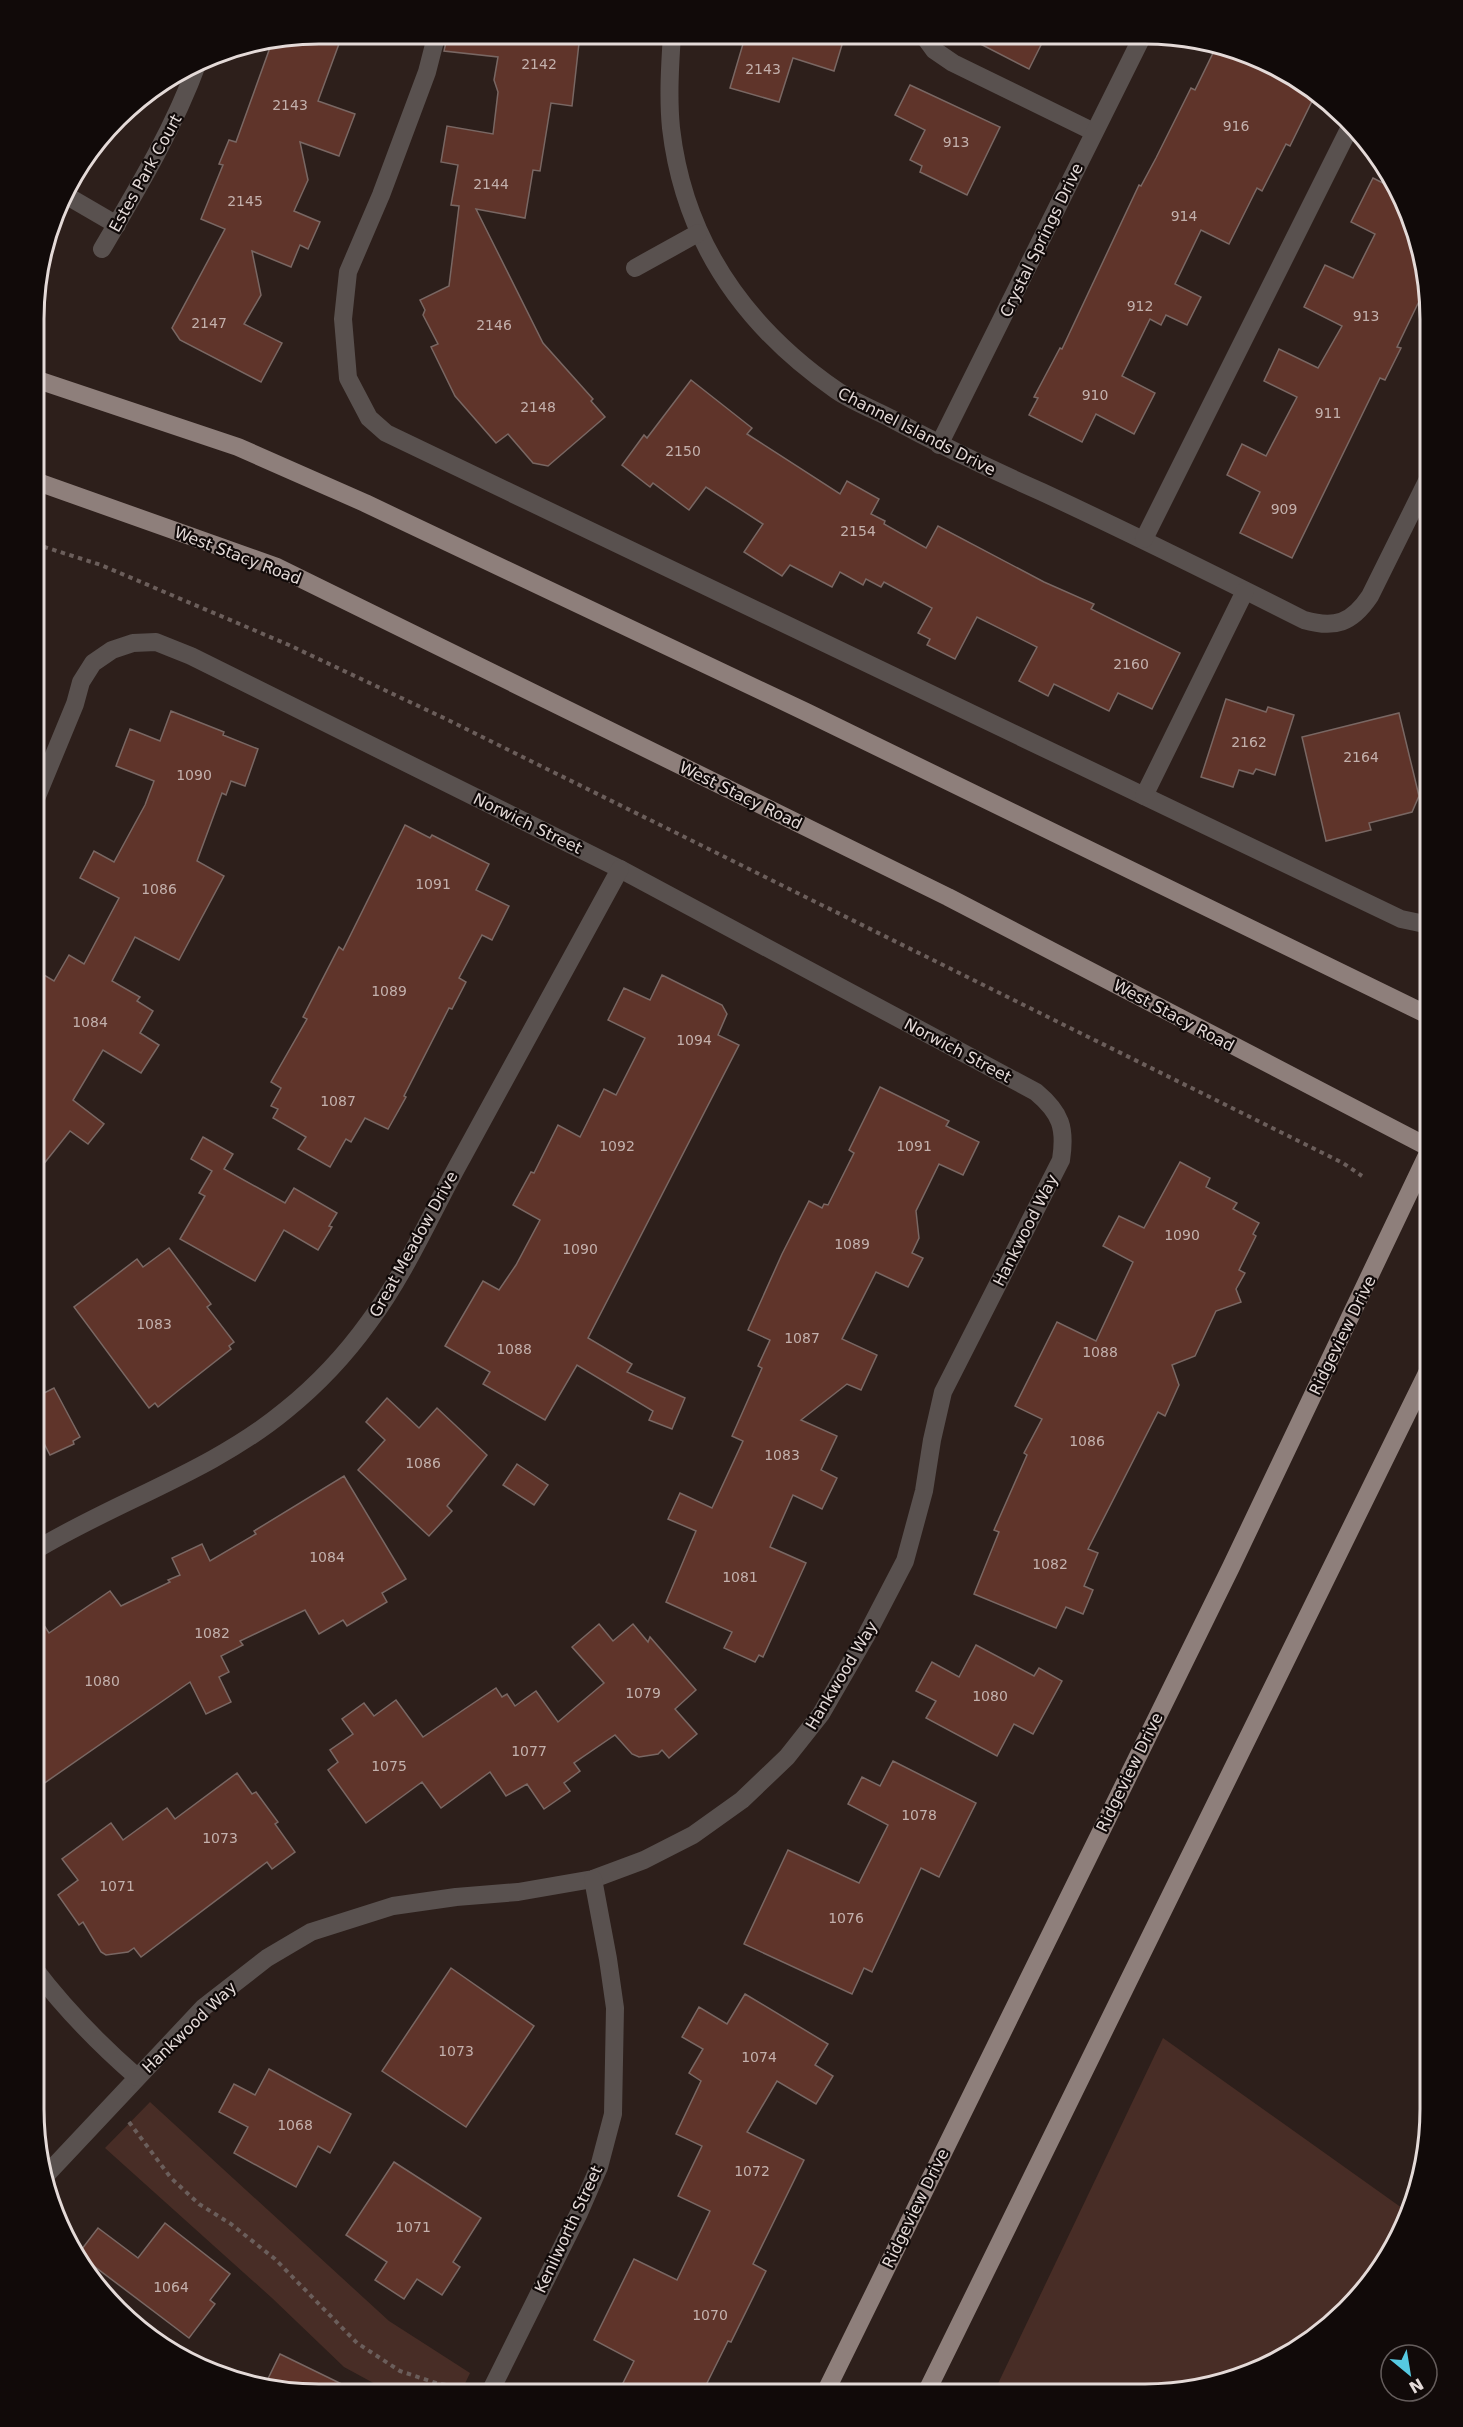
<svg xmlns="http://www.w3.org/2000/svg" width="1463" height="2427" font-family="'DejaVu Sans',sans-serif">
  <rect width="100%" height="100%" fill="#2d1f1b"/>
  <g fill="#482d26">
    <polygon points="1163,2038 1409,2213 1408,2217 1371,2282 1318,2335 1253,2372 1145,2394 993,2394"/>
    <polygon points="150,2102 389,2321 470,2373 461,2392 390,2392 344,2367 272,2298 105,2148"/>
  </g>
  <g fill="#5f342a" stroke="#796763" stroke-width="1.5">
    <polygon points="319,33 343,33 318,101 355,114 339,156 300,142 308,180 294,211 320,222 308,249 300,245 291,267 252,251 261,295 244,324 282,343 261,382 180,340 172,328 225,229 201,219 223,165 219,164 229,140 236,142 272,42"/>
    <polygon points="448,33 580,34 572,106 551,103 540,171 533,170 525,218 476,209 543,343 593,399 591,401 605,417 548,466 533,463 508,434 496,443 455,396 431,347 438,344 423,315 425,310 420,300 449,286 459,206 451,205 458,165 441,162 447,126 493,134 498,92 494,80 498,57 444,51"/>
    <polygon points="736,34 800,34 845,35 834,71 793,58 779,102 730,88 743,44 735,41"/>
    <polygon points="963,35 1046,35 1029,69"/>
    <polygon points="1217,45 1254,55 1317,91 1290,146 1286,144 1262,191 1257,188 1229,244 1201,230 1175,284 1201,297 1187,325 1166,315 1161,325 1150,319 1122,376 1155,393 1134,434 1096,414 1082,442 1029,415 1038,398 1034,397 1060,348 1062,349 1139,185 1141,186 1156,158 1191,88 1195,90"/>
    <polygon points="910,85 1000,127 967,195 920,172 922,166 910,160 925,130 895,115"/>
    <polygon points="1373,178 1397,190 1408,210 1424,291 1397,347 1401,348 1385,380 1380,378 1292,558 1240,533 1260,492 1227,475 1242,444 1266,456 1297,397 1264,381 1279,349 1318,368 1342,326 1304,307 1325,265 1353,278 1375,234 1351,222"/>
    <polygon points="691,380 752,428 747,434 840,494 847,481 879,499 871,514 885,521 884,524 926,548 938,526 1044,582 1094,604 1091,609 1180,653 1152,709 1118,693 1109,711 1054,684 1048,696 1019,681 1037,647 977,617 955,659 927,645 930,639 918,633 932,608 884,582 881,587 866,579 863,585 840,572 832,587 790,565 782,576 744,552 763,524 706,487 689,510 653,483 650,487 622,465 644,435 647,438"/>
    <polygon points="1226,699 1266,712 1268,707 1294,715 1275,775 1256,769 1253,774 1239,770 1233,787 1201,777"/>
    <polygon points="171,711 224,732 223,735 258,749 245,786 231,781 226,795 222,793 197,861 224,876 179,960 135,937 112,981 140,997 137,1001 153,1011 140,1033 159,1045 141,1073 103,1050 73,1100 104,1124 88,1144 70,1131 34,1176 34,969 54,981 69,955 84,964 119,898 80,878 94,851 114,862 145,805 154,781 116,766 130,729 160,741"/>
    <polygon points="1399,713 1419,796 1412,812 1369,823 1371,830 1326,841 1302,737"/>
    <polygon points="405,825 430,838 432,835 489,864 476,890 509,906 492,940 482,935 459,978 466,982 452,1009 449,1008 404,1096 406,1097 388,1129 365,1118 351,1142 346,1139 330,1167 298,1149 306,1137 273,1118 278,1109 271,1106 281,1088 271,1082 307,1019 303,1017 339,947 343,950"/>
    <polygon points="662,975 722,1005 727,1014 718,1035 739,1045 588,1338 632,1364 627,1372 685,1398 672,1429 649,1420 653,1411 577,1365 545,1420 483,1384 490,1372 445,1346 483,1281 499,1290 516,1265 540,1220 513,1205 531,1172 534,1173 558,1125 580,1137 604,1089 616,1095 645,1038 608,1020 624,988 650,1000"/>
    <polygon points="880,1087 949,1121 946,1126 979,1142 963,1175 939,1164 916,1211 919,1238 912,1253 923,1258 908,1287 876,1272 842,1339 877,1355 861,1390 847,1384 801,1420 837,1436 821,1470 837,1478 822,1509 793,1495 770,1547 806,1563 763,1657 759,1655 755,1662 724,1648 732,1632 666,1602 696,1531 668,1519 680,1493 712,1508 743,1441 732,1436 762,1368 758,1366 770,1340 748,1330 782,1254 809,1201 822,1208 824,1204 828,1205 854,1153 849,1150"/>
    <polygon points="203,1137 233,1154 224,1169 285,1203 294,1188 337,1213 329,1226 332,1227 318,1250 284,1230 255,1281 180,1239 205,1196 199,1193 212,1171 191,1159"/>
    <polygon points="1180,1162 1210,1178 1206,1187 1237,1203 1233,1209 1259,1223 1253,1234 1256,1236 1239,1270 1245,1273 1236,1289 1241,1302 1216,1311 1195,1356 1172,1365 1179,1385 1165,1416 1158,1412 1088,1549 1098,1553 1084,1586 1093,1590 1083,1614 1066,1607 1056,1628 974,1594 999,1532 994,1530 1027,1455 1024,1453 1042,1419 1015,1406 1057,1322 1096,1341 1133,1262 1103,1246 1119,1216 1144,1228"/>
    <polygon points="169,1248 211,1304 207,1307 234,1342 229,1346 231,1349 179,1390 158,1407 155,1403 149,1408 74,1307 137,1259 143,1267"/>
    <polygon points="54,1388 80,1437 73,1441 74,1444 50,1455 34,1424 34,1398"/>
    <polygon points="387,1398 419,1428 437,1408 487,1455 447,1506 452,1511 429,1536 358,1470 385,1440 366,1422"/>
    <polygon points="517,1464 548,1485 534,1505 503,1485"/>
    <polygon points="344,1476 406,1579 382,1593 387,1602 347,1626 343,1620 319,1634 305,1610 240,1641 243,1645 221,1656 229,1672 219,1677 231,1702 206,1714 190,1682 33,1791 34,1610 49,1633 110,1591 121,1606 170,1582 168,1580 180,1575 172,1558 202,1544 210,1561 256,1534 254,1531"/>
    <polygon points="599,1624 613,1641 633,1624 648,1642 650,1637 696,1690 675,1709 697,1734 669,1758 662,1750 658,1754 639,1757 632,1754 615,1735 574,1763 580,1771 564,1783 570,1791 544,1809 527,1784 506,1796 490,1772 441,1808 422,1782 366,1823 328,1770 338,1762 330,1750 353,1734 342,1719 364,1703 374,1716 396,1700 423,1737 496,1688 502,1697 507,1694 515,1706 536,1691 558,1722 604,1683 572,1647"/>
    <polygon points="976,1645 1034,1676 1039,1668 1062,1681 1033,1734 1014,1724 997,1756 926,1718 936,1701 916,1691 932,1662 959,1677"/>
    <polygon points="893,1761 976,1803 939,1877 921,1868 872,1972 864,1968 852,1994 744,1944 788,1850 859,1883 888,1825 848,1804 862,1777 880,1786"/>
    <polygon points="237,1773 252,1794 256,1792 278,1822 275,1824 295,1852 272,1869 267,1862 141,1957 134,1948 128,1952 106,1955 101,1952 83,1922 79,1925 58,1895 78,1880 62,1859 111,1823 123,1840 167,1808 175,1819"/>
    <polygon points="451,1968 534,2026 466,2127 382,2071"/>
    <polygon points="745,1994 828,2044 815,2065 833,2076 816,2104 777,2081 747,2132 804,2160 753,2264 766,2271 731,2342 728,2341 702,2393 618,2393 634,2361 594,2340 634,2259 677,2280 710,2211 678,2196 702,2146 676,2134 701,2081 689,2073 703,2049 682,2037 699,2007 727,2024"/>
    <polygon points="269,2069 351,2114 330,2153 318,2146 296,2187 234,2153 248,2127 219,2112 234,2084 255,2095"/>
    <polygon points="394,2162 481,2218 453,2262 460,2267 442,2295 417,2279 404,2299 375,2280 387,2262 346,2235"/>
    <polygon points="165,2223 230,2274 210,2300 215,2304 189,2338 78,2254 98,2228 138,2258"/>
    <polygon points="280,2354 358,2392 282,2392 264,2387"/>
  </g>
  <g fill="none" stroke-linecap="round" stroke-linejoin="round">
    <g stroke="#6b5e5b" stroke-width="4" stroke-dasharray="4.5 4.5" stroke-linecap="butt">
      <polyline points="35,544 101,565 289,645 446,719 1343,1163 1362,1176"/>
      <polyline points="129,2122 171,2178 199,2204 231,2224 275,2259 357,2343 400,2371 439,2384 466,2387"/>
    </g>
    <g stroke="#59514f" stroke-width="18">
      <polyline points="437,33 427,72 381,195 348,272 343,319 348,378 369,418 386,433 1401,919 1420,923 1430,922"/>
      <path d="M672 34C670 65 668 97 671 128 684 240 744 326 836 390 852 401 872 409 890 418 940 445 990 469 1042 492 1130 533 1217 576 1304 620 1335 629 1352 623 1370 596L1430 475"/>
      <polyline points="923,35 934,50 953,63 1094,132"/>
      <polyline points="62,193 117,225"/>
      <path d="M102 249C138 188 174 128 198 62"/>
      <polyline points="635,268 698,233"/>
      <polyline points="939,445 1143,35"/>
      <polyline points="1144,539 1351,125"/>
      <polyline points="1144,796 1245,591"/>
      <path d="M35 801 75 704 81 682 93 663 112 650 133 643 156 642 191 656 620 869 1036 1092C1061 1113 1066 1128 1061 1160L943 1392 932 1440 924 1491 905 1561 866 1636 821 1714 787 1757 742 1800 693 1835 644 1860 593 1879 518 1892 456 1897 393 1906 311 1932 267 1958 204 2007 46 2175"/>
      <path d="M34 1551C116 1501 211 1472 286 1410 317 1385 346 1354 369 1322 407 1271 432 1211 463 1156 516 1060 567 965 620 869"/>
      <path d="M33 1967C64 2008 99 2044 137 2077"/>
      <polyline points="490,2392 579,2213 599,2167 613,2114 615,2008 608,1959 593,1879"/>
    </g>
    <g stroke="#8e7f7b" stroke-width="18">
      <polyline points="35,379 238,447 365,503 806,712 1430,1016"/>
      <polyline points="35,481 277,567 948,897 1430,1148"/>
      <polyline points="825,2393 1231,1567 1430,1149"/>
      <polyline points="926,2393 1430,1367"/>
    </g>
  </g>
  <g text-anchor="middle" stroke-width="4.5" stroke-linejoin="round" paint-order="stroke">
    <g font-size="14" fill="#c3b0ac">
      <text x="539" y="69">2142</text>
      <text x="763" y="74">2143</text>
      <text x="290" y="110">2143</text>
      <text x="1236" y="131">916</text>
      <text x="956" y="147">913</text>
      <text x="491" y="189">2144</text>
      <text x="245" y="206">2145</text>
      <text x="1184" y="221">914</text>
      <text x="1140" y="311">912</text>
      <text x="1366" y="321">913</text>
      <text x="209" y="328">2147</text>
      <text x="494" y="330">2146</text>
      <text x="1095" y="400">910</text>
      <text x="538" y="412">2148</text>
      <text x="1328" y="418">911</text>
      <text x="683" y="456">2150</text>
      <text x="1284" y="514">909</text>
      <text x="858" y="536">2154</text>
      <text x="1131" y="669">2160</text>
      <text x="1249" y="747">2162</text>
      <text x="1361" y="762">2164</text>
      <text x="194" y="780">1090</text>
      <text x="433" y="889">1091</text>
      <text x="159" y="894">1086</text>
      <text x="389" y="996">1089</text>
      <text x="90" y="1027">1084</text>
      <text x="694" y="1045">1094</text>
      <text x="338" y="1106">1087</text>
      <text x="617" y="1151">1092</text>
      <text x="914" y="1151">1091</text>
      <text x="1182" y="1240">1090</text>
      <text x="852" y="1249">1089</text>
      <text x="580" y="1254">1090</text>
      <text x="154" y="1329">1083</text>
      <text x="802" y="1343">1087</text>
      <text x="514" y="1354">1088</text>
      <text x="1100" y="1357">1088</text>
      <text x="1087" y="1446">1086</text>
      <text x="782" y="1460">1083</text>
      <text x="423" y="1468">1086</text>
      <text x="327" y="1562">1084</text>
      <text x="1050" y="1569">1082</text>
      <text x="740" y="1582">1081</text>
      <text x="212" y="1638">1082</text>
      <text x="102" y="1686">1080</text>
      <text x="643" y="1698">1079</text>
      <text x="990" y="1701">1080</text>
      <text x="529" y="1756">1077</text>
      <text x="389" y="1771">1075</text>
      <text x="919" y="1820">1078</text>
      <text x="220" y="1843">1073</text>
      <text x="117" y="1891">1071</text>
      <text x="846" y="1923">1076</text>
      <text x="456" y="2056">1073</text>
      <text x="759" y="2062">1074</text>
      <text x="295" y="2130">1068</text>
      <text x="752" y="2176">1072</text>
      <text x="413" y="2232">1071</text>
      <text x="171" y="2292">1064</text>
      <text x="710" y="2320">1070</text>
    </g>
    <g font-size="16" fill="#e4dad8" stroke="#110a09">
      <text transform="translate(145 173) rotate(-61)" y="6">Estes Park Court</text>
      <text transform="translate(1041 240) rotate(-64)" y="6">Crystal Springs Drive</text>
      <text transform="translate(917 431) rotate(27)" y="6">Channel Islands Drive</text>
      <text transform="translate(238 555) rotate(21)" y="6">West Stacy Road</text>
      <text transform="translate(741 795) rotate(26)" y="6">West Stacy Road</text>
      <text transform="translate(528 823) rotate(26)" y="6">Norwich Street</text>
      <text transform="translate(1174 1015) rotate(28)" y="6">West Stacy Road</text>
      <text transform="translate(958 1050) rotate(28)" y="6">Norwich Street</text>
      <text transform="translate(1025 1230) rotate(-63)" y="6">Hankwood Way</text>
      <text transform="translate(413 1244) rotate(-61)" y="6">Great Meadow Drive</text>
      <text transform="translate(1342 1335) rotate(-64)" y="6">Ridgeview Drive</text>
      <text transform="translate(841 1675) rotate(-59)" y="6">Hankwood Way</text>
      <text transform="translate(1129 1772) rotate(-64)" y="6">Ridgeview Drive</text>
      <text transform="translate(189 2027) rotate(-44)" y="6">Hankwood Way</text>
      <text transform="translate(915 2208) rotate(-64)" y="6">Ridgeview Drive</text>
      <text transform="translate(568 2229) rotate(-65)" y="6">Kenilworth Street</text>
    </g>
  </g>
  <path d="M0 0H1463V2427H0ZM319 44H1145A275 275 0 0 1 1420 319V2109A275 275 0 0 1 1145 2384H319A275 275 0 0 1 44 2109V319A275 275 0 0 1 319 44Z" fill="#110a09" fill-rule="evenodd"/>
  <path fill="none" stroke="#e4dad8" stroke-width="3" d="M319 44H1145A275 275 0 0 1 1420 319V2109A275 275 0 0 1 1145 2384H319A275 275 0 0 1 44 2109V319A275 275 0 0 1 319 44Z"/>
  <g transform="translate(1409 2373) rotate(150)"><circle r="28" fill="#110a09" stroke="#655d5c" stroke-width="1.5"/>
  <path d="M0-4.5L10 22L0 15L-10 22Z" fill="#56c9e1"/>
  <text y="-9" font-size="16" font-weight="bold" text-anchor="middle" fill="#e4dad8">N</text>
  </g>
</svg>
